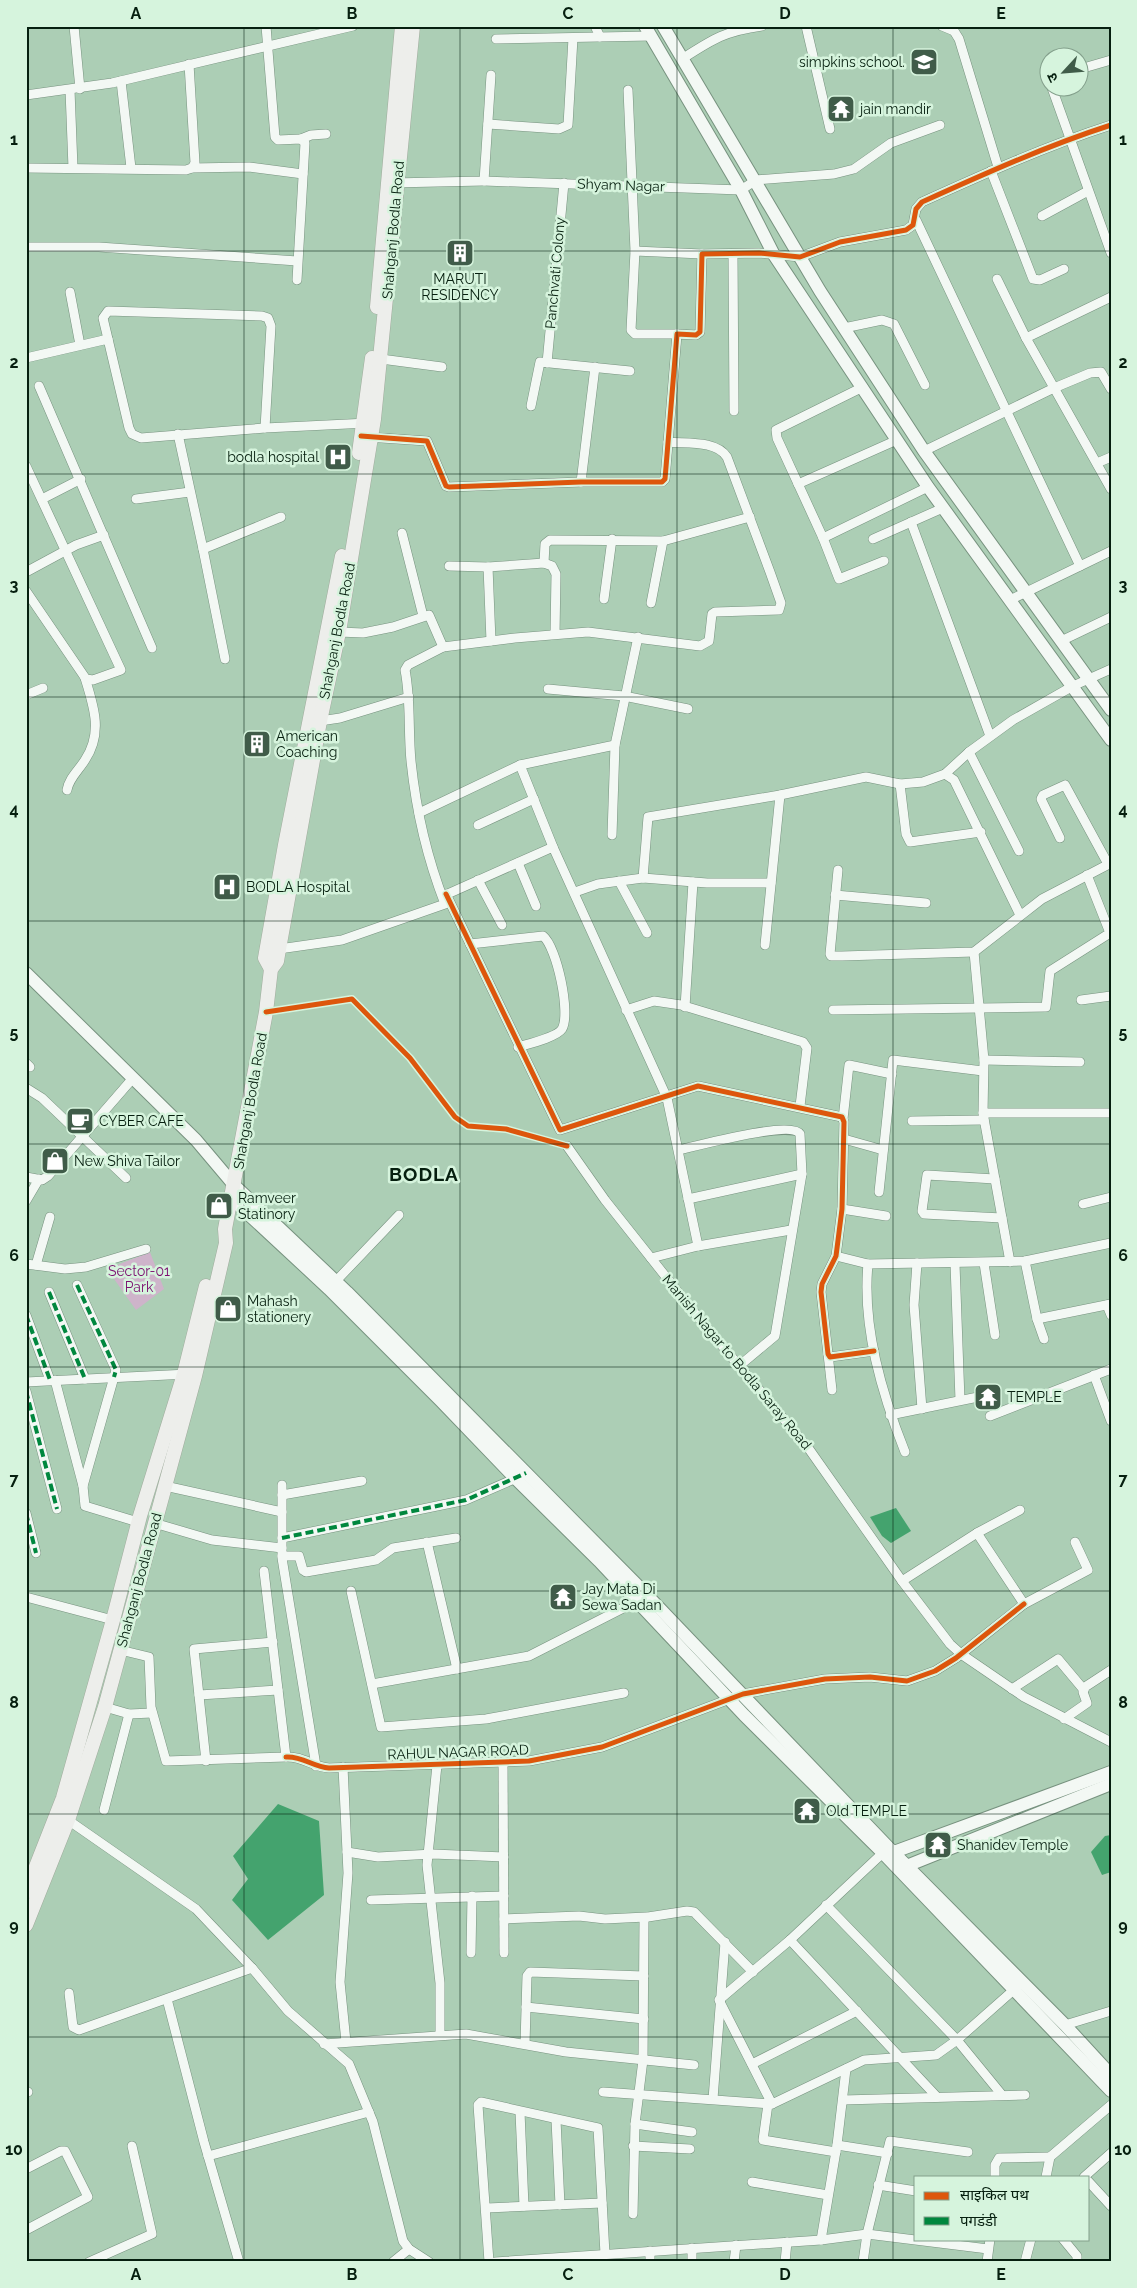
<svg xmlns="http://www.w3.org/2000/svg" width="1137" height="2288" font-family="Raleway,'Noto Sans Devanagari',sans-serif">
  <rect width="100%" height="100%" fill="#acceb5"/>
  <polygon fill="#ceb4ca" points="150,1252 164,1289 136,1310 107,1269"/>
  <g fill="#44a36e">
    <polygon points="896,1508 911,1531 891,1543 882,1536 870,1517"/>
    <polygon points="278,1804 319,1821 324,1895 268,1940 232,1900 248,1879 233,1856"/>
    <polygon points="1111,1835 1111,1872 1102,1875 1091,1852 1105,1836"/>
  </g>
  <g fill="none" stroke-linecap="round" stroke-linejoin="round">
    <defs>
      <g id="street">
        <polyline points="74,26 80,89"/>
        <polyline points="266,26 275,137 278,140 301,139 305,143 297,280"/>
        <polyline points="595,26 600,37"/>
        <polyline points="806,26 830,129"/>
        <polyline points="942,26 954,31 959,39 998,167"/>
        <polyline points="496,39 651,36"/>
        <path d="M682 59C713 39 725 31 762 26"/>
        <polyline points="189,64 195,163 192,168"/>
        <polyline points="1080,69 1111,60"/>
        <polyline points="121,81 131,168"/>
        <polyline points="1052,88 1111,253"/>
        <polyline points="70,90 73,168"/>
        <polyline points="628,90 635,251"/>
        <polyline points="26,95 112,83 353,26"/>
        <polyline points="488,124 559,129 568,125 573,38"/>
        <polyline points="301,139 311,135 326,134"/>
        <polyline points="26,168 186,170 192,168 249,167 303,174"/>
        <polyline points="991,171 1033,279 1040,280 1064,269"/>
        <polyline points="484,181 741,190 756,180 834,174 854,169 891,143 940,125"/>
        <polyline points="392,183 484,181 491,75"/>
        <polyline points="1042,216 1088,191"/>
        <polyline points="916,220 1080,566"/>
        <polyline points="26,247 99,247 297,261"/>
        <polyline points="733,255 734,411"/>
        <polyline points="997,279 1026,338 1111,489"/>
        <polyline points="70,292 80,345"/>
        <polyline points="844,328 882,320 894,324 925,385"/>
        <polyline points="677,334 635,334 631,330 635,251 702,254"/>
        <polyline points="1026,338 1111,297"/>
        <polyline points="108,339 103,318 108,311 262,316 268,318 271,326 265,428"/>
        <polyline points="26,358 108,339 129,428 132,434 141,438 265,428 368,423"/>
        <polyline points="381,359 442,367"/>
        <polyline points="547,363 564,183"/>
        <polyline points="39,386 152,648"/>
        <polyline points="531,406 540,362 630,371"/>
        <polyline points="178,434 203,549 281,517"/>
        <path d="M367 437 427 441 446 486 449 487 581 482H662L665 479 677 334 696 335 700 332 702 254 759 253 800 257 840 242 906 230 913 225 916 209 922 202C984 174 1046 146 1111 125"/>
        <polyline points="924,451 1054,388 1090,373 1101,372 1111,389"/>
        <polyline points="1097,463 1111,457"/>
        <polyline points="26,466 121,670 93,680 86,679 26,591"/>
        <polyline points="581,482 595,367"/>
        <polyline points="798,484 897,440"/>
        <polyline points="42,499 81,479"/>
        <polyline points="136,499 190,492"/>
        <polyline points="911,522 990,736"/>
        <polyline points="402,533 423,616"/>
        <polyline points="823,538 777,438 776,430 863,387"/>
        <polyline points="873,539 943,508"/>
        <polyline points="663,541 750,517"/>
        <polyline points="203,549 225,659"/>
        <polyline points="884,561 839,579 823,538 928,487"/>
        <polyline points="544,563 545,544 550,540 663,541 651,603"/>
        <polyline points="449,566 488,567"/>
        <polyline points="26,572 76,545 104,535"/>
        <polyline points="604,599 612,539"/>
        <polyline points="1010,600 1111,551"/>
        <polyline points="491,641 488,567 544,563 552,566 556,574 555,634"/>
        <polyline points="1061,641 1111,617"/>
        <path d="M443 647 515 638 588 632 700 646 709 641 712 614 715 612 779 610 781 603 770 572 727 457C716 440 686 444 668 442"/>
        <polyline points="548,689 624,696 688,709"/>
        <polyline points="26,695 43,688"/>
        <polyline points="320,721 340,718 409,697"/>
        <polyline points="969,752 1019,851"/>
        <polyline points="520,765 553,847"/>
        <polyline points="945,774 954,780 1020,915"/>
        <polyline points="900,784 906,834 910,842 981,832"/>
        <path d="M67 790C69 778 79 770 85 760 103 733 94 707 85 678"/>
        <polyline points="419,813 520,765 615,745"/>
        <polyline points="478,825 534,799"/>
        <polyline points="612,835 615,745 638,637"/>
        <polyline points="1060,838 1041,799 1043,795 1065,785 1108,864"/>
        <polyline points="518,863 536,906"/>
        <polyline points="838,870 830,954 831,956 842,956 974,952 1042,899 1111,863"/>
        <polyline points="643,878 648,817 780,795 866,777 900,784 923,782 945,774 969,752 1013,720 1073,686 1111,669"/>
        <polyline points="478,880 502,925"/>
        <polyline points="619,881 647,933"/>
        <polyline points="575,892 598,884 643,878 707,883 771,883"/>
        <polyline points="446,894 560,1130 698,1086 842,1117 844,1122 842,1209 836,1256 822,1284 821,1292 828,1354 830,1357 874,1351"/>
        <polyline points="835,895 926,903"/>
        <polyline points="443,896 553,847 667,1098 698,1246"/>
        <path d="M470 944 543 936C557 947 571 1014 562 1029 557 1037 528 1044 518 1047"/>
        <polyline points="765,945 780,795"/>
        <path d="M279 949 342 940 445 904C427 858 416 810 411 761 408 730 411 700 405 670L408 665 443 647 429 615 393 627 363 633 339 632"/>
        <polyline points="974,952 984,1060 983,1113"/>
        <polyline points="1081,1000 1111,996"/>
        <polyline points="685,1007 693,882"/>
        <polyline points="626,1010 654,1001 681,1005 803,1042 807,1048 800,1106"/>
        <polyline points="833,1010 1046,1007 1050,971 1110,933 1087,875"/>
        <polyline points="984,1060 1080,1062"/>
        <polyline points="26,1063 30,1067"/>
        <polyline points="26,1088 42,1098 126,1178"/>
        <polyline points="843,1119 849,1065 892,1074"/>
        <polyline points="912,1121 984,1120"/>
        <polyline points="844,1139 883,1150"/>
        <polyline points="567,1146 605,1200 693,1311 809,1449 902,1581"/>
        <path d="M679 1150C696 1146 792 1120 800 1134L802 1174 775 1336 739 1366"/>
        <polyline points="26,1177 42,1180 48,1176 133,1078"/>
        <polyline points="995,1179 927,1175 922,1211 924,1214 1002,1218"/>
        <polyline points="879,1192 893,1060 983,1071"/>
        <polyline points="688,1199 802,1174"/>
        <polyline points="26,1201 39,1179"/>
        <polyline points="1083,1204 1111,1197"/>
        <polyline points="842,1209 886,1216"/>
        <polyline points="836,1256 868,1264"/>
        <polyline points="651,1258 698,1246 791,1230"/>
        <polyline points="1025,1261 1037,1319 1044,1339"/>
        <polyline points="1010,1262 983,1113 1111,1113"/>
        <polyline points="917,1263 914,1305 922,1409"/>
        <polyline points="984,1263 995,1335"/>
        <polyline points="26,1264 65,1269 86,1267 146,1249"/>
        <polyline points="955,1264 960,1400"/>
        <polyline points="36,1265 50,1217"/>
        <polyline points="336,1281 399,1215"/>
        <polyline points="77,1285 116,1370 83,1486"/>
        <polyline points="49,1292 85,1379"/>
        <polyline points="1107,1305 1111,1315"/>
        <polyline points="26,1315 50,1380"/>
        <polyline points="1037,1319 1111,1304"/>
        <polyline points="828,1354 832,1390"/>
        <polyline points="1094,1375 1111,1421"/>
        <polyline points="55,1380 83,1486 85,1506 138,1522"/>
        <polyline points="26,1382 188,1374"/>
        <polyline points="26,1391 57,1509"/>
        <polyline points="890,1415 978,1397"/>
        <polyline points="990,1416 1111,1369"/>
        <path d="M905 1452C882 1394 862 1327 868 1264L1025 1261 1111 1243"/>
        <polyline points="282,1485 282,1558 316,1766"/>
        <polyline points="165,1486 282,1512"/>
        <polyline points="282,1495 362,1481"/>
        <polyline points="1020,1510 977,1533 902,1581 950,1644 961,1654 1024,1697 1111,1742"/>
        <polyline points="26,1513 36,1553"/>
        <polyline points="154,1523 212,1540 282,1548"/>
        <polyline points="977,1533 1024,1604 1088,1570 1075,1542"/>
        <polyline points="282,1538 466,1500 521,1476"/>
        <polyline points="427,1542 457,1669"/>
        <polyline points="282,1556 299,1556 303,1570 306,1572 376,1560 393,1548 456,1538"/>
        <polyline points="351,1591 381,1727 486,1719 624,1693"/>
        <polyline points="26,1597 113,1620"/>
        <polyline points="120,1650 149,1657 151,1707 166,1761 286,1757 264,1571"/>
        <polyline points="372,1684 529,1656 637,1601"/>
        <polyline points="1012,1689 1058,1659 1084,1690"/>
        <polyline points="199,1695 278,1690"/>
        <polyline points="105,1707 129,1714 152,1713"/>
        <polyline points="1064,1719 1087,1703 1083,1692 1085,1687 1111,1670"/>
        <path d="M286 1757C303 1756 313 1767 329 1768L529 1761 602 1747 743 1694 825 1679 870 1677 907 1681 935 1671 956 1658 1024 1604"/>
        <polyline points="206,1761 194,1649 273,1642"/>
        <polyline points="503,1762 504,1953"/>
        <polyline points="437,1765 427,1865 440,1983 440,2035"/>
        <polyline points="343,1767 348,1873 340,1982 346,2042"/>
        <polyline points="104,1810 129,1714"/>
        <polyline points="68,1820 196,1909 252,1968 288,2011 349,2064 373,2122 403,2241 409,2249 429,2262"/>
        <polyline points="347,1852 378,1857 433,1854 504,1857"/>
        <polyline points="371,1900 504,1896"/>
        <polyline points="826,1905 957,2040 1002,2095"/>
        <polyline points="504,1919 579,1916 605,1919 646,1917"/>
        <polyline points="790,1940 937,2097"/>
        <polyline points="471,1953 472,1896"/>
        <polyline points="69,1993 73,2027 79,2030 252,1968"/>
        <polyline points="167,1999 204,2142 239,2262"/>
        <polyline points="526,2007 644,2019"/>
        <polyline points="1065,2025 1111,2011"/>
        <polyline points="324,2044 466,2034 566,2052 694,2065"/>
        <polyline points="525,2044 527,1976 530,1972 644,1976"/>
        <polyline points="752,2064 857,2011"/>
        <polyline points="26,2091 28,2092"/>
        <polyline points="603,2092 772,2104 864,2060 936,2055 957,2040 1017,1987"/>
        <polyline points="713,2099 725,1942"/>
        <polyline points="843,2100 1025,2095"/>
        <polyline points="768,2104 763,2140 836,2152"/>
        <polyline points="772,2104 719,2000 790,1940 887,1849"/>
        <polyline points="520,2112 524,2206"/>
        <polyline points="556,2120 560,2205"/>
        <polyline points="635,2124 692,2132"/>
        <polyline points="837,2145 888,2153"/>
        <polyline points="633,2146 690,2149"/>
        <polyline points="208,2156 369,2112"/>
        <polyline points="26,2169 61,2151 65,2151 88,2197 26,2230"/>
        <polyline points="995,2177 995,2165 999,2158 1050,2157"/>
        <polyline points="1046,2177 1050,2157 1111,2105"/>
        <polyline points="1084,2177 1111,2153"/>
        <polyline points="1088,2181 1111,2206"/>
        <polyline points="752,2182 828,2195"/>
        <polyline points="878,2185 916,2191"/>
        <polyline points="487,2208 602,2203"/>
        <polyline points="633,2214 635,2124 643,2060 644,1919 648,1917 687,1911 694,1912 753,1972"/>
        <polyline points="1063,2239 1077,2256 1077,2262"/>
        <polyline points="821,2240 837,2145 846,2069"/>
        <polyline points="89,2262 152,2234 132,2146"/>
        <polyline points="393,2262 409,2249"/>
        <polyline points="489,2262 478,2105 481,2102 598,2128 605,2254"/>
        <polyline points="495,2262 821,2240 867,2234 988,2249"/>
        <polyline points="650,2262 650,2251"/>
        <polyline points="692,2262 692,2248"/>
        <polyline points="734,2262 736,2245"/>
        <polyline points="785,2262 787,2242"/>
        <polyline points="863,2262 867,2234 890,2141 968,2152"/>
        <polyline points="987,2262 990,2239"/>
        <polyline points="1025,2262 1031,2239"/>
      </g>
      <g id="secondary">
        <polyline points="645,26 741,190 774,255 928,487 1111,740"/>
        <polyline points="663,26 820,291 924,451 1111,710"/>
        <polyline points="26,973 196,1140 234,1185 347,1292 642,1590 889,1848 1065,2025 1111,2075"/>
        <polyline points="231,1198 329,1289 441,1401 516,1479 599,1561 744,1715 883,1853 1111,2091"/>
        <polyline points="894,1852 1111,1772"/>
        <polyline points="909,1865 1111,1784"/>
      </g>
      <g id="primary">
        <polyline points="377,307 402,26"/>
        <polyline points="359,453 372,358"/>
        <polyline points="271,969 265,958 285,845 342,556"/>
        <polyline points="26,1892 63,1798 113,1620 140,1516 184,1374 206,1286"/>
        <polyline points="26,1925 68,1820 105,1707 195,1376 226,1243 225,1229 266,1012 271,969 277,961 279,949 320,721 339,632 374,419 413,26"/>
      </g>
    </defs>
    <use href="#street" stroke="#77927f" stroke-width="10"/>
    <use href="#secondary" stroke="#77927f" stroke-width="14"/>
    <use href="#primary" stroke="#a0ab9d" stroke-width="15"/>
    <use href="#street" stroke="#f3f8f4" stroke-width="9"/>
    <use href="#secondary" stroke="#f3f8f4" stroke-width="12"/>
    <use href="#primary" stroke="#edeeeb" stroke-width="14"/>
    <g stroke="#00873e" stroke-width="4" stroke-dasharray="8 4" stroke-linecap="butt">
      <polyline points="77,1285 116,1370 114,1377"/>
      <polyline points="49,1292 85,1379"/>
      <polyline points="26,1315 50,1380"/>
      <polyline points="26,1391 57,1509"/>
      <polyline points="26,1513 36,1553"/>
      <polyline points="282,1538 466,1500 526,1473"/>
    </g>
    <defs>
      <g id="cycleway">
        <path d="M361 436 427 441 446 486 449 487 581 482H662L665 479 677 334 696 335 700 332 702 254 759 253 800 257 840 242 906 230 913 225 916 209 922 202C984 174 1046 146 1111 125"/>
        <polyline points="446,894 560,1130 698,1086 842,1117 844,1122 842,1209 836,1256 822,1284 821,1292 828,1354 830,1357 874,1351"/>
        <polyline points="266,1012 352,999 410,1058 455,1117 468,1126 506,1129 567,1146"/>
        <path d="M286 1757C303 1756 313 1767 329 1768L529 1761 602 1747 743 1694 825 1679 870 1677 907 1681 935 1671 956 1658 1024 1604"/>
      </g>
    </defs>
    <use href="#cycleway" stroke="#d6f4dd" stroke-width="8"/>
    <use href="#cycleway" stroke="#dd560c" stroke-width="5"/>
  </g>
  <path fill="none" stroke="#061f0f" stroke-width="1" stroke-opacity="0.55" d="M244 26V2262M460 26V2262M677 26V2262M893 26V2262M26 251H1111M26 474H1111M26 697H1111M26 921H1111M26 1144H1111M26 1367H1111M26 1591H1111M26 1814H1111M26 2037H1111"/>
  <defs>
    <symbol id="school-square" viewBox="-11 -11 22 22"><rect x="-9" y="-9" width="18" height="18" rx="4" fill="#405c49" stroke="#d6f4dd"/><path d="M0-5L7-2L0 1L-7-2ZM-4 1L0 2.5L4 1V4Q0 6-4 4Z" fill="#fff"/></symbol>
    <symbol id="temple-square" viewBox="-11 -11 22 22"><rect x="-9" y="-9" width="18" height="18" rx="4" fill="#405c49" stroke="#d6f4dd"/><path d="M0-6L5-2H3V0L6.5 2.5H4V6H1.5V3h-3V6H-4V2.5H-6.5L-3 0V-2H-5Z" fill="#fff"/></symbol>
    <symbol id="building-square" viewBox="-11 -11 22 22"><rect x="-9" y="-9" width="18" height="18" rx="4" fill="#405c49" stroke="#d6f4dd"/><path d="M-4-6H4V6H1V3H-1V6H-4ZM-2.5-4.3h1.7v1.8h-1.7ZM.8-4.3h1.7v1.8H.8ZM-2.5-1h1.7V.8h-1.7ZM.8-1h1.7V.8H.8Z" fill="#fff"/></symbol>
    <symbol id="hospital-square" viewBox="-11 -11 22 22"><rect x="-9" y="-9" width="18" height="18" rx="4" fill="#405c49" stroke="#d6f4dd"/><path d="M-5-5h3v3.5h4V-5h3V5h-3V1.5h-4V5h-3Z" fill="#fff"/></symbol>
    <symbol id="cafe-square" viewBox="-11 -11 22 22"><rect x="-9" y="-9" width="18" height="18" rx="4" fill="#405c49" stroke="#d6f4dd"/><path d="M-5.5-4.5H6V0H3Q3 3.5 0 3.5H-2.5Q-5.5 3.5-5.5 0ZM3-3.2v2h1.7v-2ZM-6 4.5H4V6H-6Z" fill="#fff"/></symbol>
    <symbol id="shop-square" viewBox="-11 -11 22 22"><rect x="-9" y="-9" width="18" height="18" rx="4" fill="#405c49" stroke="#d6f4dd"/><path d="M-5-2.5h2.3a2.7 3.5 0 0 1 5.4 0H5L5.5 6h-11ZM-1.5-2.5h3a1.5 2.3 0 0 0-3 0Z" fill="#fff"/></symbol>
  </defs>
  <g fill-rule="evenodd">
    <use href="#school-square" x="908" y="46" width="32" height="32"/>
    <use href="#temple-square" x="825" y="93" width="32" height="32"/>
    <use href="#building-square" x="444" y="237" width="32" height="32"/>
    <use href="#hospital-square" x="322" y="441" width="32" height="32"/>
    <use href="#building-square" x="241" y="728" width="32" height="32"/>
    <use href="#hospital-square" x="211" y="871" width="32" height="32"/>
    <use href="#cafe-square" x="64" y="1105" width="32" height="32"/>
    <use href="#shop-square" x="39" y="1145" width="32" height="32"/>
    <use href="#shop-square" x="203" y="1190" width="32" height="32"/>
    <use href="#shop-square" x="212" y="1293" width="32" height="32"/>
    <use href="#temple-square" x="972" y="1381" width="32" height="32"/>
    <use href="#temple-square" x="547" y="1581" width="32" height="32"/>
    <use href="#temple-square" x="791" y="1795" width="32" height="32"/>
    <use href="#temple-square" x="922" y="1829" width="32" height="32"/>
  </g>
  <g text-anchor="middle" stroke-width="5" stroke-linejoin="round" paint-order="stroke">
    <g font-size="14" fill="#061f0f" stroke="#d6f4dd" text-anchor="start">
      <text x="905" y="67" text-anchor="end">simpkins school.</text>
      <text x="860" y="114">jain mandir</text>
      <text x="460" y="284" text-anchor="middle">MARUTI<tspan x="460" dy="16">RESIDENCY</tspan></text>
      <text x="319" y="462" text-anchor="end">bodla hospital</text>
      <text x="276" y="741">American<tspan x="276" dy="16">Coaching</tspan></text>
      <text x="246" y="892">BODLA Hospital</text>
      <text x="99" y="1126">CYBER CAFE</text>
      <text x="74" y="1166">New Shiva Tailor</text>
      <text x="238" y="1203">Ramveer<tspan x="238" dy="16">Statinory</tspan></text>
      <text x="247" y="1306">Mahash<tspan x="247" dy="16">stationery</tspan></text>
      <text x="1007" y="1402">TEMPLE</text>
      <text x="582" y="1594">Jay Mata Di<tspan x="582" dy="16">Sewa Sadan</tspan></text>
      <text x="826" y="1816">Old TEMPLE</text>
      <text x="957" y="1850">Shanidev Temple</text>
    </g>
    <g font-size="14" fill="#061f0f" stroke="#d6f4dd">
      <text transform="translate(621 185) rotate(2)" y="5">Shyam Nagar</text>
      <text transform="translate(393 230) rotate(-85)" y="5">Shahganj Bodla Road</text>
      <text transform="translate(555 273) rotate(-85)" y="5">Panchvati Colony</text>
      <text transform="translate(337 631) rotate(-79)" y="5">Shahganj Bodla Road</text>
      <text transform="translate(250 1101) rotate(-80)" y="5">Shahganj Bodla Road</text>
      <text transform="translate(737 1362) rotate(50)" y="5">Manish Nagar to Bodla Saray Road</text>
      <text transform="translate(139 1580) rotate(-75)" y="5">Shahganj Bodla Road</text>
      <text transform="translate(458 1752) rotate(-2)" y="5">RAHUL NAGAR ROAD</text>
    </g>
    <g font-size="14" fill="#7c1071" stroke="#d6f4dd">
      <text x="139" y="1276">Sector-01<tspan x="139" dy="16">Park</tspan></text>
    </g>
    <g font-size="19" font-weight="bold" letter-spacing="1" fill="#061f0f" stroke="#d6f4dd">
      <text x="424" y="1181">BODLA</text>
    </g>
  </g>
  <rect width="1137" height="2288" fill="none" stroke="#d6f4dd" stroke-width="55"/>
  <rect x="914" y="2176" width="175" height="65" fill="#d6f4dd" stroke="#839f8b"/>
  <rect x="924" y="2192" width="25" height="8" fill="#dd560c" stroke="#839f8b"/>
  <text x="960" y="2200" font-size="15" fill="#061f0f">साइकिल पथ</text>
  <rect x="924" y="2217" width="25" height="8" fill="#00873e" stroke="#839f8b"/>
  <text x="960" y="2226" font-size="15" fill="#061f0f">पगडंडी</text>
  <g transform="translate(1064 72) rotate(244)"><circle r="24" fill="#d6f4dd" stroke="#839f8b"/>
  <path d="M0-4L9 19L0 12L-9 19Z" fill="#405c49"/>
  <text y="-8" font-size="14" font-weight="bold" text-anchor="middle" fill="#061f0f">उ</text>
  </g>
  <rect x="28" y="28" width="1082" height="2232" fill="none" stroke="#061f0f" stroke-width="2"/>
  <g font-size="16" text-anchor="middle" font-weight="bold" fill="#061f0f">
    <text x="136" y="19">A</text>
    <text x="352" y="19">B</text>
    <text x="568" y="19">C</text>
    <text x="785" y="19">D</text>
    <text x="1001" y="19">E</text>
    <text x="14" y="145">1</text>
    <text x="1123" y="145">1</text>
    <text x="14" y="368">2</text>
    <text x="1123" y="368">2</text>
    <text x="14" y="591">3</text>
    <text x="1123" y="591">3</text>
    <text x="14" y="815">4</text>
    <text x="1123" y="815">4</text>
    <text x="14" y="1038">5</text>
    <text x="1123" y="1038">5</text>
    <text x="14" y="1261">6</text>
    <text x="1123" y="1261">6</text>
    <text x="14" y="1485">7</text>
    <text x="1123" y="1485">7</text>
    <text x="14" y="1708">8</text>
    <text x="1123" y="1708">8</text>
    <text x="14" y="1931">9</text>
    <text x="1123" y="1931">9</text>
    <text x="14" y="2155">10</text>
    <text x="1123" y="2155">10</text>
    <text x="136" y="2280">A</text>
    <text x="352" y="2280">B</text>
    <text x="568" y="2280">C</text>
    <text x="785" y="2280">D</text>
    <text x="1001" y="2280">E</text>
  </g>
</svg>
